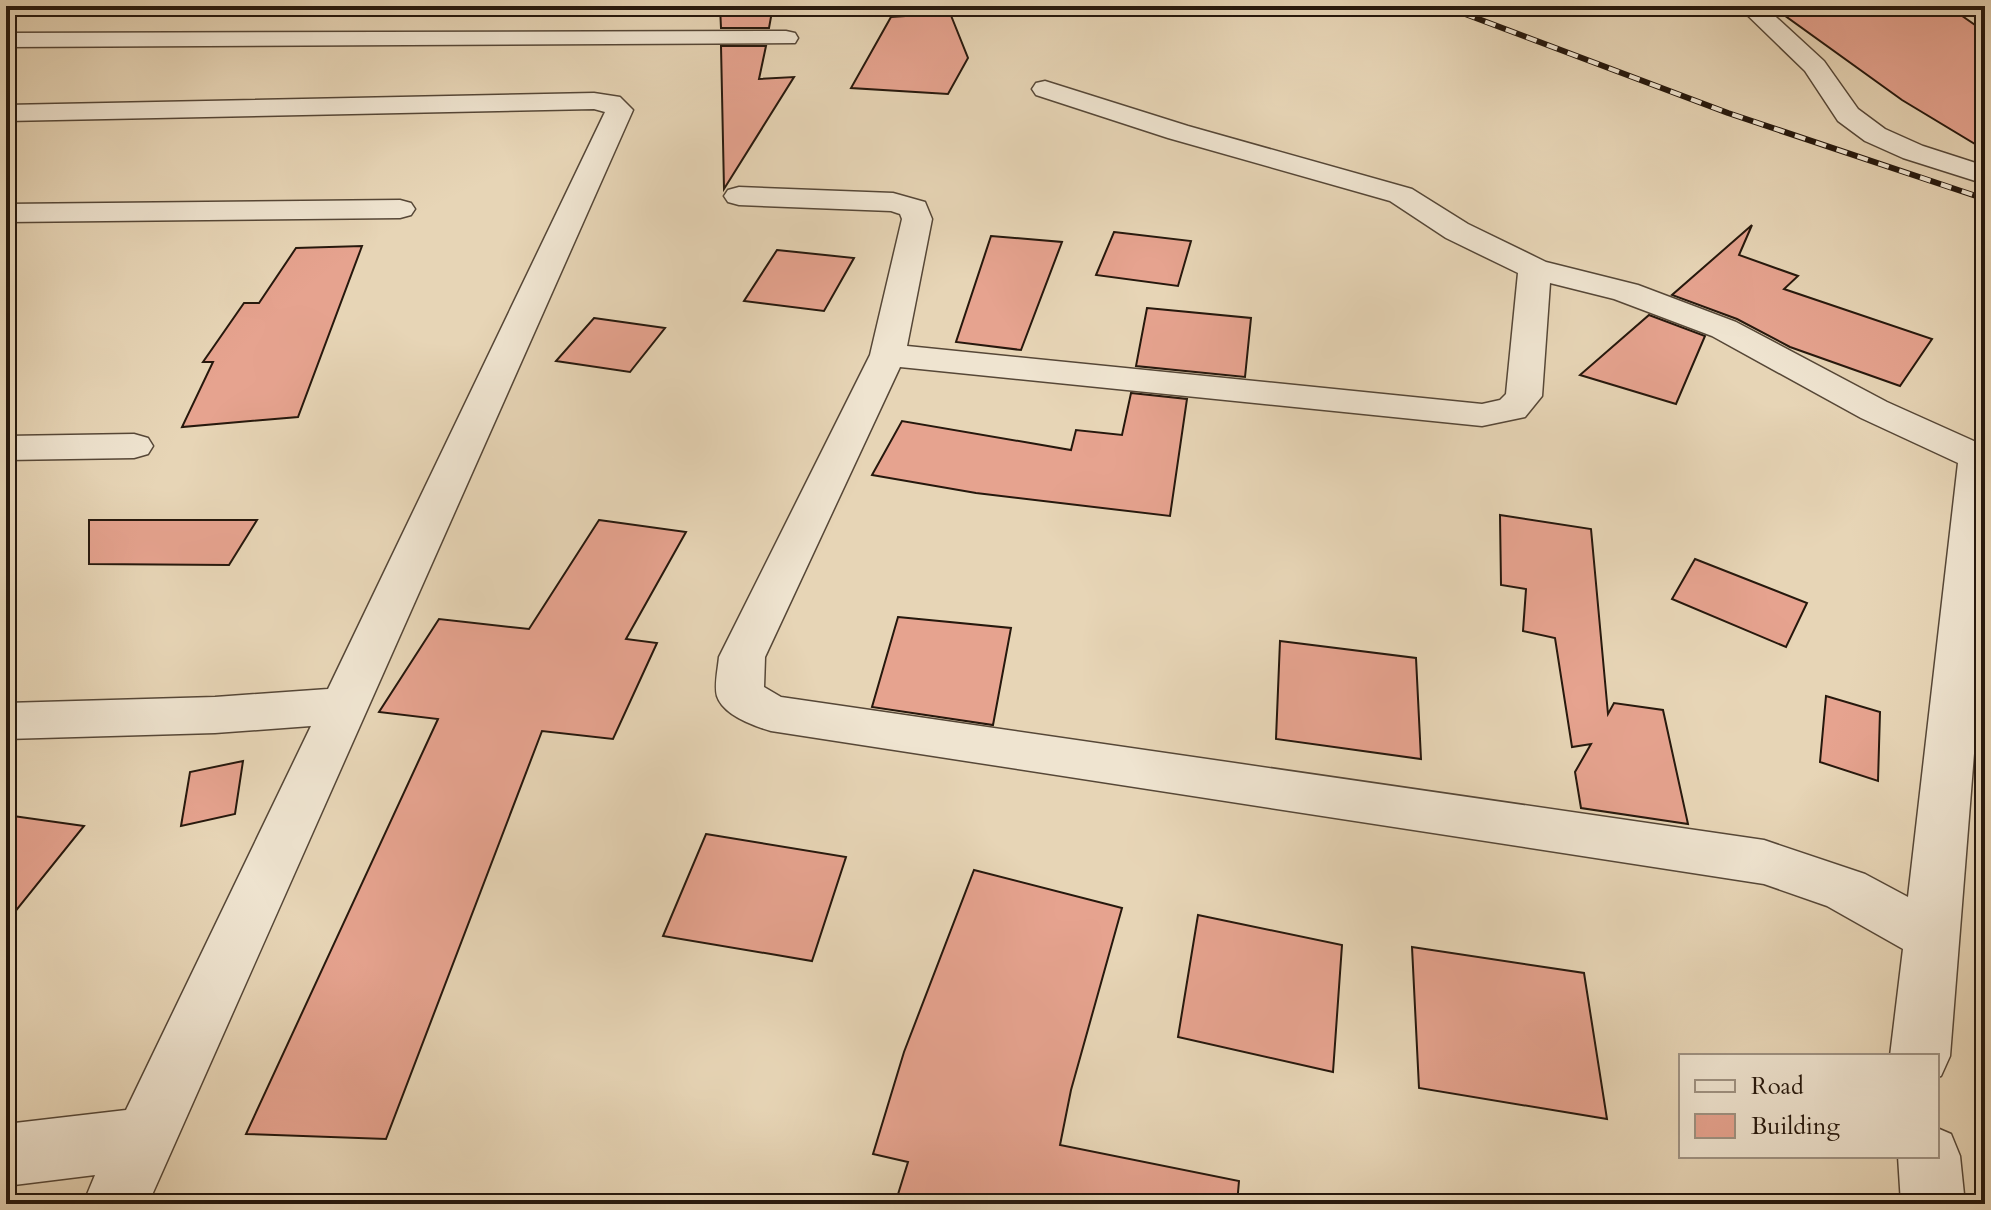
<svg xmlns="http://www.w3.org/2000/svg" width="1991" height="1210" font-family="Cardo,serif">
  <rect width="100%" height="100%" fill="#e7d5b6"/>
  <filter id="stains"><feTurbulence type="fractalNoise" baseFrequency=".0025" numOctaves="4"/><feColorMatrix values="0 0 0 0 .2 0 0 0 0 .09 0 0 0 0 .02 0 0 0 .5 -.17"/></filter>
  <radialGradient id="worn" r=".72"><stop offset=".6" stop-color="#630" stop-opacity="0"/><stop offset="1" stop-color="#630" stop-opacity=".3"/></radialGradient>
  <g fill="#e6a38f" stroke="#26180d" stroke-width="2">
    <polygon points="720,6 773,6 769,28 721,28"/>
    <polygon points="1930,6 1937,11 1955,11 1985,32 1985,150 1902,100 1784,15"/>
    <polygon points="950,13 968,58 948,94 851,88 891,17"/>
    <polygon points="721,46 766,46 759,79 794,77 724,189"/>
    <polygon points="1752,225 1739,255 1798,276 1784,289 1932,339 1900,386 1790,347 1737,319 1672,295"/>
    <polygon points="1114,232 1191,241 1178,286 1096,275"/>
    <polygon points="991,236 1062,242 1021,350 956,342"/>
    <polygon points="362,246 298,417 182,427 213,362 203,362 244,303 259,303 296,248"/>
    <polygon points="777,250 854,258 824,311 744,301"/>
    <polygon points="1147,308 1251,318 1245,377 1136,366"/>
    <polygon points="1649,315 1705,336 1676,404 1580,375"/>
    <polygon points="594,318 665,328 630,372 556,361"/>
    <polygon points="1131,393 1187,399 1170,516 976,493 872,475 902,421 1071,450 1076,430 1122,435"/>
    <polygon points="1500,515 1591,529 1608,714 1614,703 1663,710 1688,824 1581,808 1575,772 1591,744 1572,747 1555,638 1523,631 1526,589 1501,585"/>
    <polygon points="89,520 257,520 229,565 89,564"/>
    <polygon points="599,520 686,532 626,639 657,643 613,739 542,731 386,1139 246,1134 438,719 379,712 439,619 529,629"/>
    <polygon points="1695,559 1807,603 1786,647 1672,599"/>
    <polygon points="898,617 1011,628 993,725 872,707"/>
    <polygon points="1280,641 1416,658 1421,759 1276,739"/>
    <polygon points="1826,696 1880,712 1878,781 1820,762"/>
    <polygon points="243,761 235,814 181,826 190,772"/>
    <polygon points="6,815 84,826 6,923"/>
    <polygon points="706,834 846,857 812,961 663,936"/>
    <polygon points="974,870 1122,908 1071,1090 1060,1145 1239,1181 1237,1204 895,1204 908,1162 873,1154 904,1052"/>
    <polygon points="1198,915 1342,945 1333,1072 1178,1037"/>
    <polygon points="1412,947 1584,973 1607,1119 1419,1088"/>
  </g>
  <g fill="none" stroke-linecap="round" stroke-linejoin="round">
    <defs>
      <g id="street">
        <polygon points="1738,6 1764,6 1824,61 1858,109 1885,129 1923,146 1985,166 1985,184 1903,158 1865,141 1838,121 1805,71"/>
        <polygon points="786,31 795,33 798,38 795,43 6,47 6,33"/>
        <path d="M1045 81 1188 126 1412 189 1468 224 1546 262 1638 285 1736 322 1887 402 1985 446V615L1950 1056 1941 1076 1937 1077V1056H1890L1903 949 1827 906 1764 884 771 731C754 726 723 715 717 696 714 686 718 668 719 657L870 355 902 219 900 214 891 211 739 205 728 202 724 196 728 190 739 187 893 193 925 202 932 219 907 346 1482 404 1500 400 1506 394 1518 273 1446 238 1390 201 1168 138 1036 95 1032 89 1036 83ZM1550 283 1614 299 1712 336 1861 418 1958 463 1908 897 1865 874 1764 840 781 697 764 687 765 657 900 367 1482 426 1525 417 1542 396Z"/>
        <polygon points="594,93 620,97 633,110 148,1204 83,1204 95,1175 6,1186 6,1124 126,1110 311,726 215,733 6,739 6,703 215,697 328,689 605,112 594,109 6,121 6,105"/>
        <polygon points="400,200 411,203 415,209 411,215 400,218 6,222 6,204"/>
        <polygon points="134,434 148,438 153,446 148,454 134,458 6,460 6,436"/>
        <polygon points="1937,1128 1951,1134 1960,1156 1965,1204 1901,1204 1898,1156 1937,1156"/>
      </g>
    </defs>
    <use href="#street" stroke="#564737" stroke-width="3"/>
    <use href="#street" fill="#efe4d0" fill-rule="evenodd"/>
    <defs>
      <polyline id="rail-far1" points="1444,6 1728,113 1985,199"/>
      <polyline id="rail" points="1979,197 1985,199"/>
    </defs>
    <use href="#rail-far1" stroke="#26180d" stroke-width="6"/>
    <use href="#rail" stroke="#26180d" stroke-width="7"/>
    <use href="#rail-far1" stroke="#efe4d0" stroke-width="4" stroke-dasharray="11" stroke-linecap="butt"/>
    <use href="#rail" stroke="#efe4d0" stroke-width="5" stroke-dasharray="14" stroke-linecap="butt"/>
  </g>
  <rect width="1991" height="1210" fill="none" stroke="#e7d5b6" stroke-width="32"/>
  <rect x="8" y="8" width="1975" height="1194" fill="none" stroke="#26180d" stroke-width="4"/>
  <rect x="16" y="16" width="1959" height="1178" fill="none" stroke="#26180d" stroke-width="2"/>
  <rect x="1679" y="1054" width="260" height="104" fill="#efe4d0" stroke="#9f9282" stroke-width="2"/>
  <rect x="1695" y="1080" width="40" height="12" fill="#efe4d0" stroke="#9f9282" stroke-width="2"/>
  <text x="1751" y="1094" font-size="24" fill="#26180d">Road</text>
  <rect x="1695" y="1114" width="40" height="24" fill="#e6a38f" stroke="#9f9282" stroke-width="2"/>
  <text x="1751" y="1134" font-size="24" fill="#26180d">Building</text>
  <rect width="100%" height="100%" filter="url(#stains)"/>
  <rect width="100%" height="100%" fill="url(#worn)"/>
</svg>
